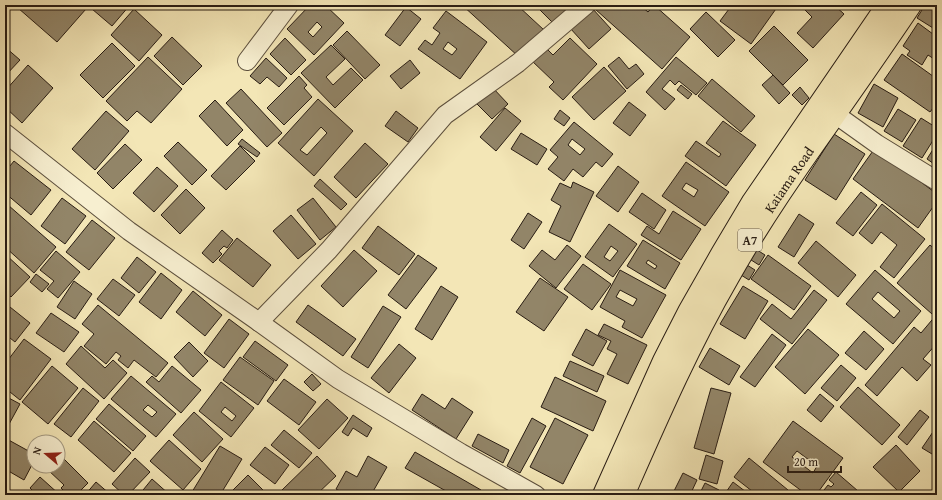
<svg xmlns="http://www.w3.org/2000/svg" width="942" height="500" font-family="'Gentium Book Plus',serif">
  <rect width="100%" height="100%" fill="#f3e6b6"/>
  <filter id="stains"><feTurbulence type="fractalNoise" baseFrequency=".005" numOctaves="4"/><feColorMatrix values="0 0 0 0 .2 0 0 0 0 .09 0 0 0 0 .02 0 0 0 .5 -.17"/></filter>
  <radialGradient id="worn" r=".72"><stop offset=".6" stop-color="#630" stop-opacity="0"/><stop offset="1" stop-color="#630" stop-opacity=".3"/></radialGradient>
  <g fill="#928568" stroke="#281c13" fill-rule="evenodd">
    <polygon points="21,5 82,5 86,9 57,42 18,8"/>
    <polygon points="95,5 130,5 112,26 92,9"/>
    <path d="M310 5H325L344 23 314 55 287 29ZM317 22 322 27 313 37 308 32Z"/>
    <polygon points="413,5 421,5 418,9"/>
    <polygon points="462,5 517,5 544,30 519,57"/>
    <polygon points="535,5 573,5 554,24"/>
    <polygon points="599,5 640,5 648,12 654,5 690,37 662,69 595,9"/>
    <polygon points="723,5 777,5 778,6 751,44 720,21 729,9"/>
    <polygon points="800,5 834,5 844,14 813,48 797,33 812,17"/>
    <polygon points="925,5 937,5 937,22 933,28 917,18"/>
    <polygon points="406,7 421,19 400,46 385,35"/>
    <polygon points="592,8 611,29 589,49 570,28"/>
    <polygon points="134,9 162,35 139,61 111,35"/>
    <path d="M446 11 487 42 460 79 418 49 425 40 432 45 440 33 433 28ZM448 42 457 49 452 55 443 49Z"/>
    <polygon points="706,12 735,40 718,57 690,29"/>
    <polygon points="918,23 937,37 937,54 934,59 928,55 922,65 907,55 910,51 903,46"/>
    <polygon points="774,26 808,60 783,85 749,51"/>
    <polygon points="347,31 380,65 365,79 333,45"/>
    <polygon points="172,37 202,66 183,85 154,56"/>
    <polygon points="285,38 306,60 291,75 270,54"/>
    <polygon points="570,38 597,64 563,100 549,87 554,82 531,60 544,46 553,55"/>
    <polygon points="112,43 135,66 103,98 80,75"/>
    <polygon points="331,45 345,59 326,77 333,85 351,68 363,80 335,108 301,73"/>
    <polygon points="5,47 20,60 5,76"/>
    <polygon points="902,54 937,79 937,103 930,112 884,80"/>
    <polygon points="148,57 182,89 151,123 137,111 127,121 106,101"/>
    <polygon points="619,57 629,69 636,64 644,74 627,89 608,66"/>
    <polygon points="676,57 707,83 696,95 679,81 675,85 670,80 662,89 675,99 665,110 646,92"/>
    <polygon points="266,58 287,78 279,87 267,77 260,84 250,76"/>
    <polygon points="410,60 420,73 401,89 390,76"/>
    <polygon points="28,65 53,88 22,123 5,107 5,91"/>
    <polygon points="604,67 626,91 594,120 572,97"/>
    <polygon points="773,75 790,93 779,104 762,85"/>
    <polygon points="299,76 307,85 304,88 312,97 284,125 267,108"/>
    <polygon points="712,79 755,116 741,132 698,96"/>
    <polygon points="874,84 898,98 883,127 858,113"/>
    <polygon points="681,85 692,94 688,99 677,90"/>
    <polygon points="492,87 508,104 492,119 476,103"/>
    <polygon points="800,87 809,98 802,105 792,95"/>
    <polygon points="241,89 282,133 267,147 226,103"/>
    <path d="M318 99 353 131 314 176 278 143ZM321 127 327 133 307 155 300 150Z"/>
    <polygon points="215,100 243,130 227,146 199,116"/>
    <polygon points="629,102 646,115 630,136 613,123"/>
    <polygon points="505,108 521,121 496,151 480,137"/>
    <polygon points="898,109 916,120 902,142 884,131"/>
    <polygon points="560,110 570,118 564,126 554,119"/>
    <polygon points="106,111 129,131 95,170 72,149"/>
    <polygon points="396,111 418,128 408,142 385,126"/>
    <polygon points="921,118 937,128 937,134 922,158 903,146"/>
    <polygon points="723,121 756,145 726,186 685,156 696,141 719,157 721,154 706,143"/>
    <path d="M574 122 613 154 602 167 596 162 583 177 573 169 564 181 548 169 558 157 550 150ZM572 139 585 149 580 155 568 145Z"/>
    <polygon points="521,133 547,149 537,165 511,149"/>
    <polygon points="834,134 865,154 836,200 805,180"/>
    <polygon points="242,139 260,153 257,157 238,144"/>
    <polygon points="178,142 207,170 192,185 164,156"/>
    <polygon points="365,143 388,164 356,198 334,177"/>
    <polygon points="937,143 937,166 927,159"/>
    <polygon points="125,144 142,160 113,189 97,173"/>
    <polygon points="240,146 255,161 226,190 211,176"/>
    <polygon points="875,148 937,194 937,211 933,207 918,228 853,179"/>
    <polygon points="5,157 10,161 5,168"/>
    <polygon points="14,161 51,190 31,215 5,193 5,172"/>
    <path d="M686 162 729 192 705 226 662 196ZM686 183 698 190 694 197 682 189Z"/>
    <polygon points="618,166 639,182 618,212 596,196"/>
    <polygon points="157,167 178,186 154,212 133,193"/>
    <polygon points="320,179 347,204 341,210 314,186"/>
    <polygon points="573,182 594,192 570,242 549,232 561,206 551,200 560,183 571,188"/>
    <polygon points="186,189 205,208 180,234 161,215"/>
    <polygon points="861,192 877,205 853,236 836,223"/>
    <polygon points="642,193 666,210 654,229 629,212"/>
    <polygon points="62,198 86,216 65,244 41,226"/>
    <polygon points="313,198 336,227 320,240 297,210"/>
    <polygon points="882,204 925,239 894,278 880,267 897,245 881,232 872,244 859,233"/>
    <polygon points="8,205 56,247 34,273 5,247 5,209"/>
    <polygon points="673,211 701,229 681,260 641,235 647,226 659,234"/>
    <polygon points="528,213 542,222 524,249 511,240"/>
    <polygon points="799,214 814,224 794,257 778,247"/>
    <polygon points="291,215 316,244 298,259 273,231"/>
    <polygon points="92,220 115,238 89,270 66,252"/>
    <path d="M609 224 637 244 613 277 585 257ZM611 246 618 251 610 261 604 257Z"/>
    <polygon points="378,226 415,254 399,275 362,248"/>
    <polygon points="222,230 233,240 227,248 224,246 219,251 222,254 213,263 202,253"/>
    <polygon points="237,238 271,265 253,287 219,260"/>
    <path d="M643 240 680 263 665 289 627 266ZM648 260 657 266 655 269 646 263Z"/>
    <polygon points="816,241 856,275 838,297 798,263"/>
    <polygon points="567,245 581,256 556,288 529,266 542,250 555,260"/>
    <polygon points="930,245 937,251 937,307 932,314 897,283"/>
    <polygon points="754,248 765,255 759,265 748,258"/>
    <polygon points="354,250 377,271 343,307 321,286"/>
    <polygon points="56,251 80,272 58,298 47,289 54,281 40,270"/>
    <polygon points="5,254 30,277 11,297 5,291"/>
    <polygon points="418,255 437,268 406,309 388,295"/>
    <polygon points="768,255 811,286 794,310 751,279"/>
    <polygon points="137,257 156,272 139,293 121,278"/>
    <polygon points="583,264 611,284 592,310 564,289"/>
    <polygon points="747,265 755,270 749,280 741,275"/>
    <path d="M620 270 666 295 642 338 622 327 625 321 600 307ZM620 290 637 299 633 306 616 297Z"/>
    <path d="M875 270 921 311 893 344 846 304ZM878 292 900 311 894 318 872 299Z"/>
    <polygon points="161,273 182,290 161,319 139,302"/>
    <polygon points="36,274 49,284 42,292 30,282"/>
    <polygon points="540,278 568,297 544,331 516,312"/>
    <polygon points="113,279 135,295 119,316 97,299"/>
    <polygon points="74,281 92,294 75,319 57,307"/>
    <polygon points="441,286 458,297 432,340 415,329"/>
    <polygon points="743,286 768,301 745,339 720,324"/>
    <polygon points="814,290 827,300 792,344 760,319 772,304 791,319"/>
    <polygon points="193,291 222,315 205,336 176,312"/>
    <polygon points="5,303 30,323 15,342 5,334"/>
    <polygon points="98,305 168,363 156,377 134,360 128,368 118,360 121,356 116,352 106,364 84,346 94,334 82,324"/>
    <polygon points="308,305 356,339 343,356 296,322"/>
    <polygon points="383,306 401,317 368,368 351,357"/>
    <polygon points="51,313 79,332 64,352 36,333"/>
    <polygon points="937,314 937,343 923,359 931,365 917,381 902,367 877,396 865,385 914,327 921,333"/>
    <polygon points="229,319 249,334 224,368 204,353"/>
    <polygon points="604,324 647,345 628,384 607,374 617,354 607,349 611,341 598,335"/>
    <polygon points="586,329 607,341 593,366 572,355"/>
    <polygon points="808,329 839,355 805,394 775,367"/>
    <polygon points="864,331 884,349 866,370 845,353"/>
    <polygon points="772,334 786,345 755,387 740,377"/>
    <polygon points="24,339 51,359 20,400 5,388 5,364"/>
    <polygon points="255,341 288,365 276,381 243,357"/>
    <polygon points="189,342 208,361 193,377 174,357"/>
    <polygon points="399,344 416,358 389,393 371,378"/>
    <polygon points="81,346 105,368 113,360 127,373 104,399 66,364"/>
    <polygon points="710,348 740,366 729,385 699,367"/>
    <polygon points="240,357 274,381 258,405 223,380"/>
    <polygon points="570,361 604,376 597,392 563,376"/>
    <polygon points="841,365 856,378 837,401 821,388"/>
    <polygon points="52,366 78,388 48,424 22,402"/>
    <polygon points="172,366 201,390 181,413 146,382 152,376 159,382"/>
    <polygon points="312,374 321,384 313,391 304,382"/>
    <path d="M131 376 176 414 156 437 111 399ZM148 405 157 412 152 417 143 410Z"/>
    <polygon points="555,377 606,401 593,431 541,407"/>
    <polygon points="284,379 316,402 299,425 267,401"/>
    <path d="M221 382 254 408 231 437 199 411ZM225 407 236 416 232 421 221 412Z"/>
    <polygon points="858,387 900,425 882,445 840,407"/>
    <polygon points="83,388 99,401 71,437 54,424"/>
    <polygon points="711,388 731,393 714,454 694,448"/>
    <polygon points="422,394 445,409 452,398 473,412 456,439 412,410"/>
    <polygon points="820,394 834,406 821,422 807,410"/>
    <polygon points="5,396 20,404 8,426 5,424"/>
    <polygon points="327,399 348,418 319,449 298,430"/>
    <polygon points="109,404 146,436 133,451 96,419"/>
    <polygon points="920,410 929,417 907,445 898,437"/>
    <polygon points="194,412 223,439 202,462 173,435"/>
    <polygon points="353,415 372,428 367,437 353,428 348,436 342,432"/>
    <polygon points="532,418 546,426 520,473 507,466"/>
    <polygon points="555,418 588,435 563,484 530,467"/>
    <polygon points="94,421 131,453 114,472 78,440"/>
    <path d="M793 421 843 458 816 495H807L763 462ZM797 451 817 466 813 473 792 457Z"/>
    <polygon points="937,426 937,457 922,448"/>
    <polygon points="284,430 312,453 299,468 271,445"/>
    <polygon points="478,434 509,450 503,463 472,446"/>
    <polygon points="5,438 34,454 34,461 24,480 5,469"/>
    <polygon points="169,440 201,469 183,490 150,461"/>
    <polygon points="896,445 920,471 899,492 873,467"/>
    <polygon points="220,446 242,459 220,495 198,495 192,492"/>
    <polygon points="265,447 289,465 275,484 250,465"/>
    <polygon points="415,452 481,490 478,495 453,495 405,468"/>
    <polygon points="60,455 88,483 76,495 68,495 61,488 64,485 47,469 50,466 58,466 58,458"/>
    <polygon points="706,455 723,461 717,484 699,479"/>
    <polygon points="317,456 336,476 316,495 288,495 282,490"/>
    <polygon points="368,456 387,467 371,495 347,495 336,489 346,471 357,477"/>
    <polygon points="135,458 150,472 128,495 124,495 112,484"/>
    <polygon points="749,458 788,490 784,495 757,495 734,477"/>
    <polygon points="836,472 858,491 854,495 820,495 828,485 831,487 834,484 829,480"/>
    <polygon points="683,473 697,480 690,495 672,495"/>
    <polygon points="248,475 268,495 230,495 229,494"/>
    <polygon points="40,477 60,495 37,495 30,488"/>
    <polygon points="152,479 170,495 139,495"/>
    <polygon points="96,482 111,495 85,495"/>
    <polygon points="733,482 750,495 724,495"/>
    <polygon points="705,483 719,490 716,495 699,495"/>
  </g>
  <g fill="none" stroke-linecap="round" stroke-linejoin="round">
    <defs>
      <g id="street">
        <polyline points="247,61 289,5"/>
        <polyline points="835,114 877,144 937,181"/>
        <polyline points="5,133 129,231 259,322 338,379 461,453 536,495"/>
        <polyline points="259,322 329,250 445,115 518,63 586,5"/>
      </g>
      <g id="highway">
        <polyline points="604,495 664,361 689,312 722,254 753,202 888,5"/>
        <path id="s1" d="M623 495C656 420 687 348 728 277 760 220 797 167 834 115 860 78 885 42 910 5"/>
      </g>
    </defs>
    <use href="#street" stroke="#5b4e3c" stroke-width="20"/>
    <use href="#highway" stroke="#281c13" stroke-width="24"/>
    <use href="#street" stroke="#f7efd0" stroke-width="18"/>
    <use href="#highway" stroke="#f3e6b6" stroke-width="22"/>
  </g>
  <g text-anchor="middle" stroke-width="3" stroke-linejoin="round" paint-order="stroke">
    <rect fill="#f7efd0" stroke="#665b4c" stroke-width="1" x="738" y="229" width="24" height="22" rx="3"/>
    <g font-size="13" font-weight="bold" fill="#281c13">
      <text x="750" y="245">A7</text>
    </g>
    <g font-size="14" fill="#281c13" stroke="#f7efd0">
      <text dy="5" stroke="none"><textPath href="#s1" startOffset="357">Kaiama Road</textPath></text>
    </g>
  </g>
  <rect width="942" height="500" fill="none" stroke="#f3e6b6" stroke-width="20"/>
  <rect x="6" y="6" width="930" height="488" fill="none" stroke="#281c13" stroke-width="2"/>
  <rect x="10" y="10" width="922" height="480" fill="none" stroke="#281c13"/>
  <g transform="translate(46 454) rotate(289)"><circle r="19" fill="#f7efd0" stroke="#a49b84"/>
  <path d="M0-3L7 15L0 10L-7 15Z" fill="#8f2418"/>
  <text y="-6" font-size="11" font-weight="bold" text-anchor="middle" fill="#281c13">N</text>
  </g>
  <path d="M788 466v6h53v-6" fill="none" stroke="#281c13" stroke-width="2"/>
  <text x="794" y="466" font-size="12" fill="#281c13" stroke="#f7efd0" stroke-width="3" paint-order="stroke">20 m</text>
  <rect width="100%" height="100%" filter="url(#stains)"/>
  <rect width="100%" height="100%" fill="url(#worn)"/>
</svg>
